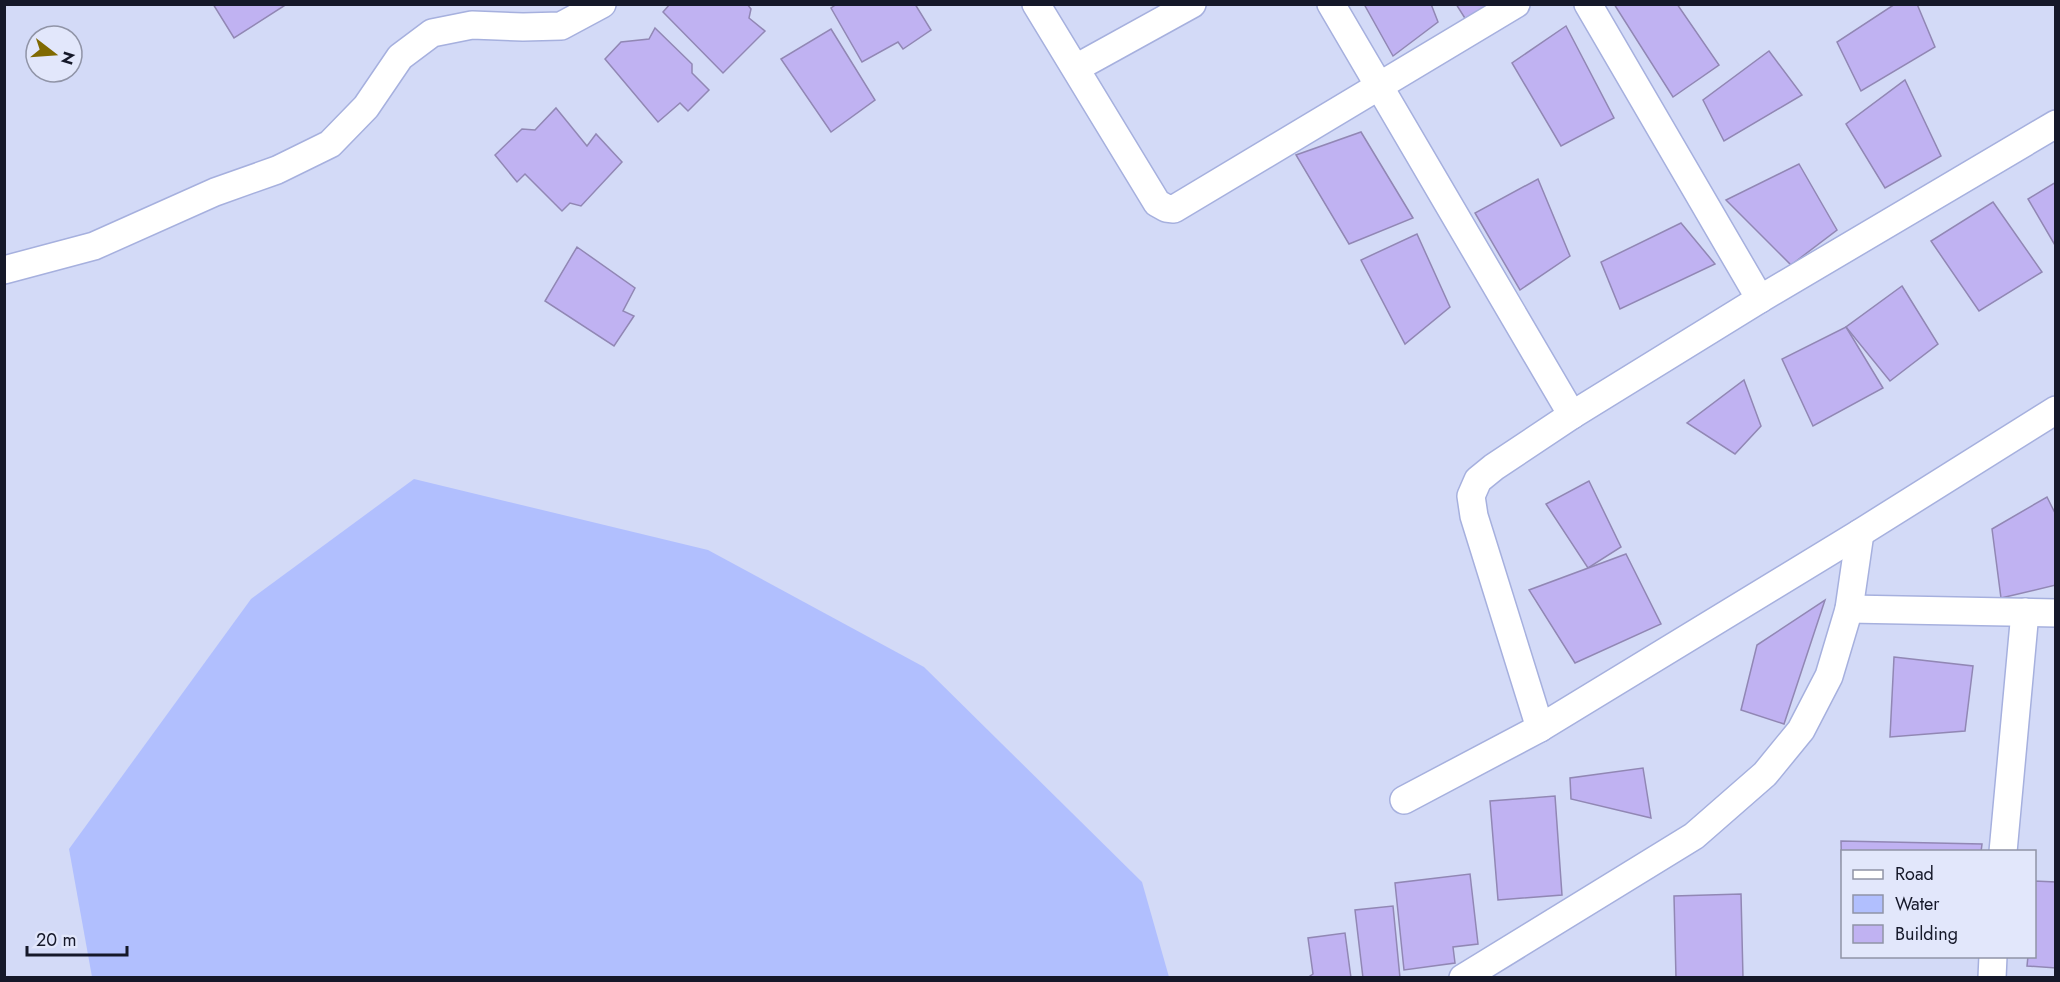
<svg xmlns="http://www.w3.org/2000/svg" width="2060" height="982" font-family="Jost,sans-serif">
  <rect width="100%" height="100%" fill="#d3daf7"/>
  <polygon fill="#b1bffe" points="414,479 708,550 924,667 1142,882 1169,977 92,977 69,849 251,599"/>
  <g fill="#c0b2f2" stroke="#9187b4" stroke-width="1.5">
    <polygon points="213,4 287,4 234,38"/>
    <polygon points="670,4 747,4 751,9 749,18 765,31 723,73 663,12"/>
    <polygon points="837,4 915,4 931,30 903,49 898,42 862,62 831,8"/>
    <polygon points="1364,4 1431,4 1438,22 1393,56"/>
    <polygon points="1456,4 1501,4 1473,31"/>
    <polygon points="1614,4 1677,4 1719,65 1673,97"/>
    <polygon points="1895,4 1917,4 1935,47 1861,91 1837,42"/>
    <polygon points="1566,26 1614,118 1561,146 1512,63"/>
    <polygon points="655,28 692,64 692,73 709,90 688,111 680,103 658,122 605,59 621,42 649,39"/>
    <polygon points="831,29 875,100 831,132 781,59"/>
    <polygon points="1769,51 1802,95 1724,141 1703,100"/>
    <polygon points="1905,80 1941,156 1885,188 1846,124"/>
    <polygon points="556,108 587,146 596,134 622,162 581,206 570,203 562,211 525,174 517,182 495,155 522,129 535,130"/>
    <polygon points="1361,132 1413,218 1349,244 1296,155"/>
    <polygon points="1799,164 1837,230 1791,265 1726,200"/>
    <polygon points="1538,179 1570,256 1520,290 1475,213"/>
    <polygon points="2056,182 2056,247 2028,199"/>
    <polygon points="1993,202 2042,272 1979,311 1931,241"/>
    <polygon points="1681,223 1715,264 1620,309 1601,262"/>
    <polygon points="1417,234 1450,307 1405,344 1361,260"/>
    <polygon points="577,247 635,288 623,311 634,316 614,346 545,301"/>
    <polygon points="1902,286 1938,344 1890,381 1846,327"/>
    <polygon points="1846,327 1883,388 1813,426 1782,359"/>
    <polygon points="1744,380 1761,426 1735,454 1687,423"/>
    <polygon points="1589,481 1621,547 1588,568 1546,504"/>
    <polygon points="2047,497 2056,515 2056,585 2001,598 1992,529"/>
    <polygon points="1626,554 1661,624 1575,663 1529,590"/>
    <polygon points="1825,600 1784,724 1741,710 1757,645"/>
    <polygon points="1894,657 1973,666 1965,731 1890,737"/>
    <polygon points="1643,768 1651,818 1571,799 1570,778"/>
    <polygon points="1555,796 1562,895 1498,900 1490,801"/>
    <polygon points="1841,841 1982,844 1981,852 1842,852 1842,882"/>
    <polygon points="1470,874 1478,944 1453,947 1455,963 1404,970 1395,883"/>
    <polygon points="2034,881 2056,882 2056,968 2027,966 2028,956 2034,956"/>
    <polygon points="1741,894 1743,978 1676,978 1674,896"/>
    <polygon points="1393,906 1400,978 1363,978 1355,910"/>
    <polygon points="1345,933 1351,978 1307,978 1313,974 1308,938"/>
  </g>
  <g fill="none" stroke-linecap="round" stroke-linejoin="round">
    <defs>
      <g id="minor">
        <polyline points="1036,4 1157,203 1166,208 1174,209 1516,4"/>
        <polyline points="1331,4 1572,415"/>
        <polyline points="1588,4 1760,299"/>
        <polyline points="1076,68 1192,4"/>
        <polyline points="4,270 94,246 215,192 277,170 330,144 366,107 400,57 432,33 472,25 523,27 561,26 602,4"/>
        <polyline points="1849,609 2056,613"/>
        <polyline points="1540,728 1474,516 1471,496 1478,480 1494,467 1572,415 1760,299 2056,124"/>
        <polyline points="1404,800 1540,728 1860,533 2056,410"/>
        <polyline points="2003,852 2025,612"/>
        <polyline points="1463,978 1694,836 1765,774 1801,730 1829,676 1849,609 1860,533"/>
        <polyline points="1992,978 1993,956"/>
      </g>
    </defs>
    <use href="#minor" stroke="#a6b0de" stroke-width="30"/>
    <use href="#minor" stroke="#fff" stroke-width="27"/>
  </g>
  <rect width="2060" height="982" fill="none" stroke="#151829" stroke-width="12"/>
  <rect x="1841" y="850" width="195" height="108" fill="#e2e7fb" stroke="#9094a7" stroke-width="1.5"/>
  <rect x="1853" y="870" width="30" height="9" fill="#ffffff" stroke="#9094a7" stroke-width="1.5"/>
  <text x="1895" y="880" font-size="18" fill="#151829">Road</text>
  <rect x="1853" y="895" width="30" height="18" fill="#b1bffe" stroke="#9094a7" stroke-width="1.5"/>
  <text x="1895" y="910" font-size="18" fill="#151829">Water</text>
  <rect x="1853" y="925" width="30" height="18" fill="#c0b2f2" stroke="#9094a7" stroke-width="1.5"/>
  <text x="1895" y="940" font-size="18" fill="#151829">Building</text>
  <g transform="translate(54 54) rotate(107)"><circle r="28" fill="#e2e7fb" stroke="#9094a7" stroke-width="1.5"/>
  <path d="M0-4.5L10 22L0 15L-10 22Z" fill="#806a02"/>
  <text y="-9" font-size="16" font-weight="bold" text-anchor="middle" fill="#151829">N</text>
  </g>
  <path d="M27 946v9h100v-9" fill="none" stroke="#151829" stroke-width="3"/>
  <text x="36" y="946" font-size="18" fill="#151829" stroke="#e2e7fb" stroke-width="4.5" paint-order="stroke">20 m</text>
</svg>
